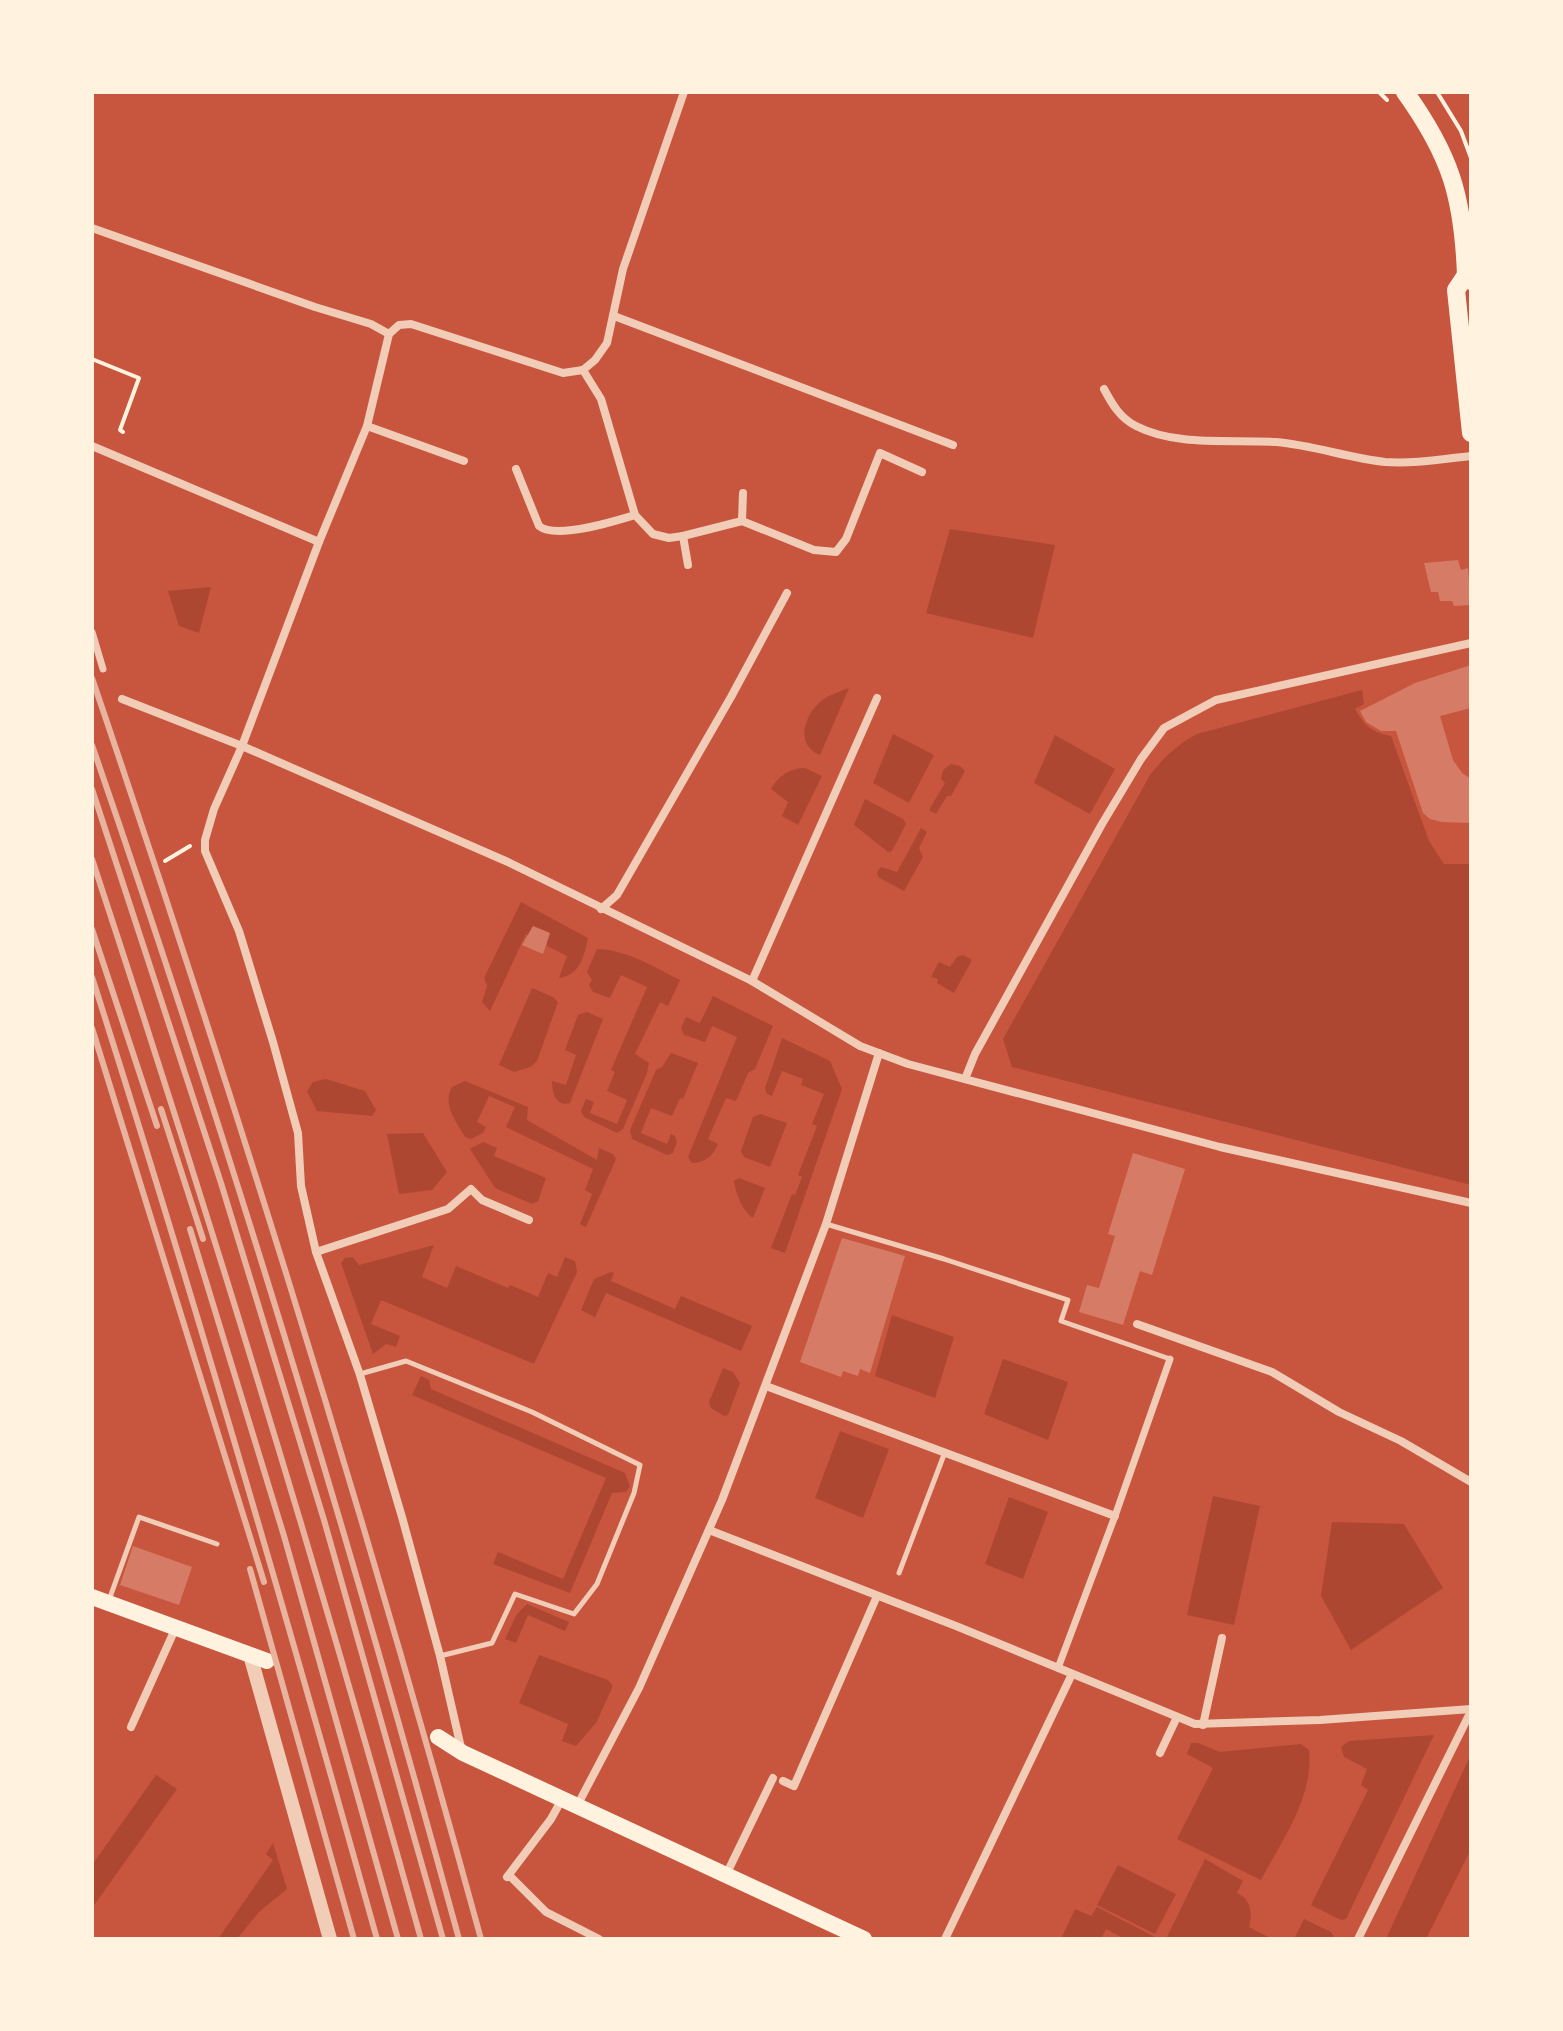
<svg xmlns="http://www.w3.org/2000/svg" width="1563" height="2031" font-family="Overpass,sans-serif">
  <rect width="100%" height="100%" fill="#c8553d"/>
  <g fill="#ae4732">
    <polygon points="950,529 1055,545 1033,638 926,613"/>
    <polygon points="211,587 199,633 179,626 168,591"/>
    <path d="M849 688 820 755C793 744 805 712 825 698 832 694 841 691 849 688Z"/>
    <path d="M1362 690 1364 704 1355 709C1365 726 1371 732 1391 736L1429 841 1444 864H1471V1185L1012 1067 1003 1039 1150 775C1164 757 1177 745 1197 734Z"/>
    <polygon points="893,734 934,755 909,803 873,783"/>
    <polygon points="1055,735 1115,769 1090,814 1034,783"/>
    <polygon points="951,764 960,766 965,771 951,796 947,796 936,814 929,810 945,783 941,779 943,770"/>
    <path d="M805 768 822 776 798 825 782 816 788 802 771 789C778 776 790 768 805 768Z"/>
    <polygon points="865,799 903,819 906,824 892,851 888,852 854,825"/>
    <polygon points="921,828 927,832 919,848 923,857 904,891 878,877 877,872 881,867 897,872"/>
    <path d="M521 902 588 938C584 957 580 975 559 978L567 956 547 946V940L526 934 490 1011 482 1002 487 986 484 978Z"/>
    <path d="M597 949C627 950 654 967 680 980L668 1006 660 1002 635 1054 649 1063 647 1073 623 1129 617 1133 584 1117 581 1111 586 1099 594 1102 590 1113 617 1124 627 1100 607 1091 615 1072 611 1070 647 987 621 975 610 998 593 992 589 985 592 980 587 972Z"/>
    <polygon points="963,955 972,960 954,993 937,983 938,979 931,977 939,962 950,967 957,957"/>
    <polygon points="532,988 553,997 558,1002 537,1061 531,1067 514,1072 499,1065"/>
    <path d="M713 996 773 1026 755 1069 748 1073 736 1101 726 1098 708 1139 718 1144C712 1157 706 1162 692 1163L688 1157 737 1037 712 1026 705 1042 684 1035 681 1028 686 1017 700 1023Z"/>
    <path d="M587 1012 603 1019 570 1103C556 1107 552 1093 552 1081L566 1085 576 1055 565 1050 578 1015Z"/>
    <polygon points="782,1038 830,1061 842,1089 785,1253 771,1248 792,1194 795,1195 802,1177 798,1175 817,1126 812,1124 824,1094 801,1085 803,1079 782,1071 772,1096 767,1094 765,1088"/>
    <polygon points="671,1053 698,1063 683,1099 680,1098 672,1116 651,1108 641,1133 667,1144 671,1134 675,1136 677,1142 673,1153 667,1155 632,1139 630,1130 656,1070 662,1067"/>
    <polygon points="326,1079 365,1091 376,1110 372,1116 317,1111 307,1091 313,1082"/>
    <path d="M465 1081 528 1107 527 1120 597 1160 599 1148 613 1154 616 1159 586 1227 580 1224 592 1194 585 1190 593 1169 506 1127 515 1107 489 1096 477 1122 486 1127 483 1133 471 1139 465 1137C456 1121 442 1105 452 1087Z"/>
    <polygon points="760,1114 787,1123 770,1167 744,1157 741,1151 753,1117"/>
    <polygon points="423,1133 447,1172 432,1190 399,1194 387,1134"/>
    <polygon points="483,1142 497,1148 494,1156 546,1178 538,1201 532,1204 495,1188 470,1149"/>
    <path d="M739 1178 765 1188 753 1218C742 1211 736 1194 734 1181Z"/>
    <polygon points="434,1245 422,1277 447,1288 456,1266 508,1288 510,1285 538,1297 548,1273 557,1277 565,1257 575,1261 577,1272 534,1364 381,1300 371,1324 400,1336 396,1347 386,1344 373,1354 341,1263 345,1258 353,1257 359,1265"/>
    <polygon points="611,1272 614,1273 611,1281 675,1309 681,1296 752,1326 741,1351 606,1293 595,1317 581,1310 594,1279"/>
    <polygon points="892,1315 954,1337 935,1398 875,1376"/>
    <polygon points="1003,1359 1068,1382 1048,1440 984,1414"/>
    <polygon points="723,1368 733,1372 740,1383 728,1415 724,1416 711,1408 709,1402"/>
    <polygon points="421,1376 429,1380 431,1389 625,1473 630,1486 626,1492 612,1493 570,1593 493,1564 498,1552 563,1579 606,1478 412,1395"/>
    <polygon points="840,1431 889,1449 863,1518 815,1498"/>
    <polygon points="1213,1496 1260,1506 1234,1625 1187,1615"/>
    <polygon points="1009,1497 1048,1512 1023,1579 985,1564"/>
    <polygon points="1332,1522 1404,1524 1443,1588 1351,1650 1321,1596"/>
    <polygon points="527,1604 569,1622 565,1631 528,1615 516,1643 505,1639 517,1614"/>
    <polygon points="539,1655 608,1680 613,1686 596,1723 576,1746 562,1741 568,1724 519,1703"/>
    <polygon points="1434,1735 1346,1919 1341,1920 1311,1905 1368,1790 1361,1785 1367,1769 1344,1757 1341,1747 1349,1741"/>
    <path d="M1191 1743H1198L1220 1752 1301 1744 1309 1750C1314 1797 1282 1840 1261 1880L1177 1839 1213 1768 1187 1754Z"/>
    <polygon points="1471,1754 1471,1849 1426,1939 1386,1939"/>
    <polygon points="156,1775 177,1789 92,1908 92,1865"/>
    <polygon points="273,1843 287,1889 259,1912 237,1939 218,1939 273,1860 266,1854"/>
    <path d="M1205 1859 1243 1881 1237 1893C1251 1899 1253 1914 1249 1927L1272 1939H1166Z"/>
    <polygon points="1118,1865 1176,1894 1155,1934 1097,1905"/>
    <polygon points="1097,1907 1157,1938 1125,1939 1106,1929 1101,1939 1061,1939 1075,1909 1091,1916"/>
    <polygon points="1304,1919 1331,1932 1335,1939 1294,1939"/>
  </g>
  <g fill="#d67c66">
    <polygon points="1458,560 1461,570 1468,568 1471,605 1454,606 1452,601 1440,601 1438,592 1431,592 1424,563"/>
    <polygon points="1471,665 1471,708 1440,716 1453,760 1462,773 1471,779 1471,823 1442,822 1430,819 1423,813 1396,731 1381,731 1366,722 1360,711 1415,683"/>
    <polygon points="533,926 550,933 543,954 522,945"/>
    <polygon points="1133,1153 1185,1169 1152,1275 1140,1271 1123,1325 1079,1312 1087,1285 1099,1288 1115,1236 1108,1234"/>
    <polygon points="842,1238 905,1256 870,1373 860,1369 858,1376 843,1371 841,1377 800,1362"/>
    <polygon points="133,1546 192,1567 179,1605 120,1585"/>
  </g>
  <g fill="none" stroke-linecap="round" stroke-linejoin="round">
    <g stroke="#fff3e0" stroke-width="4">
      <polyline points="1379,92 1387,100"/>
      <polyline points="1437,92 1461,131 1471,158"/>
      <polyline points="92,359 139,378 120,430 123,432"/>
      <polyline points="165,861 190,846"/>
    </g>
    <g stroke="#f1ccb7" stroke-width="5">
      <polyline points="826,1224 944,1259 1068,1300 1061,1321 1170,1359"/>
      <polyline points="360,1374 406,1361 532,1412 640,1465 634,1493 597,1584 574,1614 515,1594 492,1643 440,1656"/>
      <polyline points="899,1573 945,1452"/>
      <polyline points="109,1600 139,1517 217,1544"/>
    </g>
    <g stroke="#f1ccb7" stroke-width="7">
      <polyline points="92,632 103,669"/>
      <polyline points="1058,1668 1115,1516 1170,1359"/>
    </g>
    <g stroke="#f1ccb7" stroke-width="8">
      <polyline points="92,228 315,307 371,324 389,334"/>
      <polyline points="614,316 953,445"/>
      <polyline points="583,370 601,399 635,515 653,534 669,538 683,536 742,521 814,550 836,552 846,539 880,453 922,472"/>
      <polyline points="583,370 595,360 607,343 623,269 684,92"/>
      <path d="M1104 389C1112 404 1120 418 1136 426 1177 447 1231 439 1276 442 1313 445 1348 458 1385 462 1414 464 1442 459 1471 456"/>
      <polyline points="367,426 464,461"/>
      <polyline points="92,446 319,542"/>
      <path d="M516 469 539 526C556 540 615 521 635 515"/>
      <polyline points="742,521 743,493"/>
      <polyline points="683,536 688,565"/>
      <polyline points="122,699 242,746 508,862 752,981 860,1046 908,1064 1220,1147 1471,1203"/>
      <polyline points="601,909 617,895 731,697 787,593"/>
      <polyline points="752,981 877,698"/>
      <polyline points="965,1079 975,1054 1102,824 1141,759 1164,728 1216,700 1471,643"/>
      <polyline points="316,1252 448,1209 471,1189 482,1200 529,1220"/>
      <polyline points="1137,1324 1272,1372 1339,1412 1401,1441 1471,1482"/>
      <polyline points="766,1386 1115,1516"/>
      <polyline points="709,1530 956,1626 1195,1724 1320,1720 1471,1709"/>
      <polyline points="1203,1725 1222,1638"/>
      <polyline points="131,1727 176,1627"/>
      <polyline points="462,1752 440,1656 402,1517 360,1375 316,1252 301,1186 298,1133 273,1042 239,931 205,851 205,840 214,809 242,746 319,542 367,426 389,334 399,325 411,324 563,373 583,370"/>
      <polyline points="1160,1753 1177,1717"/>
      <polyline points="783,1781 794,1786 877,1596"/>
      <polyline points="577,1806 639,1688 722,1500 826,1224 879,1053"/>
      <polyline points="509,1875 546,1912 599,1939"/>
      <polyline points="726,1875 773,1778"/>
      <polyline points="507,1877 551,1819 562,1799"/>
      <polyline points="945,1939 1072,1674"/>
      <polyline points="1358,1939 1471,1711"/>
    </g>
    <polyline stroke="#f1ccb7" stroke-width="14" points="250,1655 330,1939"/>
    <g stroke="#fff3e0" stroke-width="16">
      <polyline points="92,1597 267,1661"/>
      <polyline points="438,1737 463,1753 864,1939"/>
    </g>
    <g stroke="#fff3e0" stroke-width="18">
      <path d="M1405 92C1451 156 1463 197 1466 275L1471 281"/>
      <polyline points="1466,275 1456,290 1471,433"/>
    </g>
    <g stroke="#e9b49f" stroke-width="6">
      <path d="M92 678C234 1095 365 1515 481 1939"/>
      <path d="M92 745C228 1138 349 1537 459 1939"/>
      <polyline points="92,789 221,1183 324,1520 443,1939"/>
      <path d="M92 859C210 1217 320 1576 421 1939"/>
      <polyline points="92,929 157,1126"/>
      <path d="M92 977C194 1296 287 1617 377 1939"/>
      <polyline points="92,1028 264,1582"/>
      <polyline points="161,1109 203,1239"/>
      <polyline points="190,1229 284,1536 398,1939"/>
      <polyline points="250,1569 354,1939"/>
    </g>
  </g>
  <rect width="1563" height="2031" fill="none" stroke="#fff3e0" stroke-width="188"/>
</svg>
